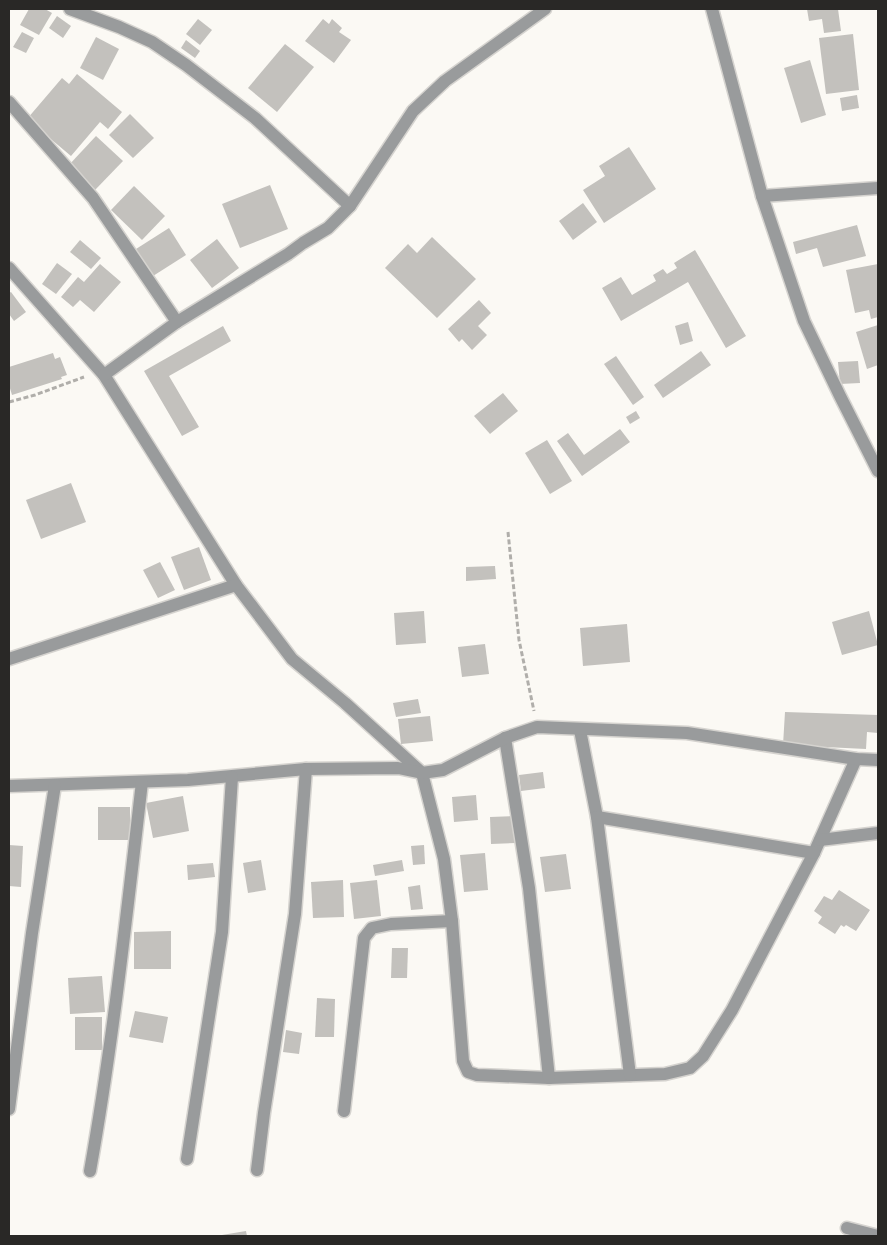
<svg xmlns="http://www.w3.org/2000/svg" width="887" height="1245" font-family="'IBM Plex Sans',sans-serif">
  <rect width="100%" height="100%" fill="#fbf9f4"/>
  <g fill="#c3c1bd">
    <polygon points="29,9 45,9 52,13 39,35 20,25"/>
    <polygon points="807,9 838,9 841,31 824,33 822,19 809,21"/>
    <polygon points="57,16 71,26 63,38 49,28"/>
    <polygon points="198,19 212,30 200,45 186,34"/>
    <polygon points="323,19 329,24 332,19 342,28 339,32 351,40 334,63 305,41"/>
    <polygon points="22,32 34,38 26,53 13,47"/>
    <polygon points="853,34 859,90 826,94 819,38"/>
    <polygon points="96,37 119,49 103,80 80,68"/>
    <polygon points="186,40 200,51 195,58 181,48"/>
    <polygon points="285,44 314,67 277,112 248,88"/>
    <polygon points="810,60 826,115 801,123 784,68"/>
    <polygon points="77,74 122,112 108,129 100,122 71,156 27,119 62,78 69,84"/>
    <polygon points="857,95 859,108 842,111 840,98"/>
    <polygon points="130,114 154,138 133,158 109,135"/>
    <polygon points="96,136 123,161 95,190 68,166"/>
    <polygon points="629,147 656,189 604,223 583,190 605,176 599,166"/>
    <polygon points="270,185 288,229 240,248 222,204"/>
    <polygon points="134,186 165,216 142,240 111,210"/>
    <polygon points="583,203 597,222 573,240 559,221"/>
    <polygon points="857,225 866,256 823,267 817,248 796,254 793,242"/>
    <polygon points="169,228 186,255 153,276 136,249"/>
    <polygon points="432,237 476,279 437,318 385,268 408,244 417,253"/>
    <polygon points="217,239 239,268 212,288 190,260"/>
    <polygon points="80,240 101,258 91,269 70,252"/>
    <polygon points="695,250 746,336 726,348 688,282 621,321 602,288 621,277 632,295 656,281 653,275 663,269 667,274 677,268 674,263"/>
    <polygon points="57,263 72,274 56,294 42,284"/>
    <polygon points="100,264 121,282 94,312 80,300 73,307 61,297 78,277 84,282"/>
    <polygon points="878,264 878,317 871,319 869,310 855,313 846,270"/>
    <polygon points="11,292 26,312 14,321 9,314 9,293"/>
    <polygon points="479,300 491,313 478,326 487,335 472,350 462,339 459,342 448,329"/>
    <polygon points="688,322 693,341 680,345 675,326"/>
    <polygon points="878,325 878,365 867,369 856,332"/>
    <polygon points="223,326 231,341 169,376 199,427 182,436 144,371"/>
    <polygon points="701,351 711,365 663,398 654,385"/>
    <polygon points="53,353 55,359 60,357 67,375 61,377 62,379 12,395 9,385 9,367"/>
    <polygon points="616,356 644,397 633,405 604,364"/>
    <polygon points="858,361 860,383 840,384 838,362"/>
    <polygon points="503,393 518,411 490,434 474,416"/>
    <polygon points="636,411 640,418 630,424 626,417"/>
    <polygon points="620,429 630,442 582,476 557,441 568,433 584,455"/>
    <polygon points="547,440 572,481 550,494 525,453"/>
    <polygon points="71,483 86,522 41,539 26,500"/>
    <polygon points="199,547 211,580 184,590 171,557"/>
    <polygon points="160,562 175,590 158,598 143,570"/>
    <polygon points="495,566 496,579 466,581 466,567"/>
    <polygon points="424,611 426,643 396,645 394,613"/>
    <polygon points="869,611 878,645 842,655 832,622"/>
    <polygon points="627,624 630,662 583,666 580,628"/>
    <polygon points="485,644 489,674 462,677 458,647"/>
    <polygon points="418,699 421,713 396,717 393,703"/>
    <polygon points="785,712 878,715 878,733 867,732 866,749 783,745"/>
    <polygon points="430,716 433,741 401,744 398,719"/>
    <polygon points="543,772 545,788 521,791 519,775"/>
    <polygon points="476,795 478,820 454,822 452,797"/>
    <polygon points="183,796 189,831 153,838 146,803"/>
    <rect x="98" y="807" width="32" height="33"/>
    <polygon points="515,816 516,843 491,844 490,817"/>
    <polygon points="9,845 23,846 21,887 9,886"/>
    <polygon points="424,845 425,864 413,865 411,846"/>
    <polygon points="485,853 488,890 464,892 460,855"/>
    <polygon points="566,854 571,889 545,892 540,857"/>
    <polygon points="261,860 266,890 248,893 243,863"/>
    <polygon points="402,860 404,871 375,876 373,865"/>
    <polygon points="213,863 215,877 188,880 187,865"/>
    <polygon points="343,880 344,917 313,918 311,882"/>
    <polygon points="377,880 381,916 354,919 350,883"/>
    <polygon points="420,885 423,909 411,910 408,887"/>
    <polygon points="839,890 870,910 856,931 846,925 844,927 841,925 835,934 818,923 822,917 814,911 824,896 832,900"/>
    <polygon points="171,931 171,969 134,969 134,932"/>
    <polygon points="392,948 408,948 407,978 391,978"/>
    <polygon points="102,976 105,1012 70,1014 68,978"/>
    <polygon points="317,998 335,999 334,1037 315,1037"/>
    <polygon points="135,1011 168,1017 163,1043 129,1037"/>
    <rect x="75" y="1017" width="27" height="33"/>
    <polygon points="286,1030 302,1033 299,1054 283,1052"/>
    <polygon points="246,1231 247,1236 222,1236 222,1235"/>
  </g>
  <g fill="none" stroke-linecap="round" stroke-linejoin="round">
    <defs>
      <g id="street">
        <polyline points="70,9 119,27 152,42 186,65 255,118 350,206"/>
        <polyline points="712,9 762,196 804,321 840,396 878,471"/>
        <polyline points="9,102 93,198 177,322"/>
        <polyline points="762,196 878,188"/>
        <polyline points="9,268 104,375 236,585 292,659 345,703 422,773 444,859 452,921 463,1061 468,1072 477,1075 549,1078 665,1074 690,1068 703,1056 732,1010 814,853 856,759"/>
        <polyline points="104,375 177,322 288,254 303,243 328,228 350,206 413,111 445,81 545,9"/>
        <polyline points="9,659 236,585"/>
        <polyline points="580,730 597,817 630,1075"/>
        <polyline points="505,738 529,888 549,1078"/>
        <polyline points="9,786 188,780 306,769 398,768 422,773 443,770 505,738 537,727 687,733 856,759 878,760"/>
        <polyline points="597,817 814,853"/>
        <polyline points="820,840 878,833"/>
        <polyline points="9,1109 32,933 55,785"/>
        <polyline points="344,1111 364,938 372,928 391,924 452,921"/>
        <polyline points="187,1159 222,932 232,777"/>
        <polyline points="257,1170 264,1113 295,914 306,769"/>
        <path d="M90 1171C113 1042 127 912 142 782"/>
        <polyline points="847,1228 878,1236"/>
      </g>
    </defs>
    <use href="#street" stroke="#d5d3cf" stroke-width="15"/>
    <g stroke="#b0aeaa" stroke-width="3" stroke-dasharray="5 2.5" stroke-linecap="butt">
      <polyline points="9,402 35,395 84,377"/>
      <polyline points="508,532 519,640 534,711"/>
    </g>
    <use href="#street" stroke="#999b9c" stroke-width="12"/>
  </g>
  <rect width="887" height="1245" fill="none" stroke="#292826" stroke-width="20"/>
</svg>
